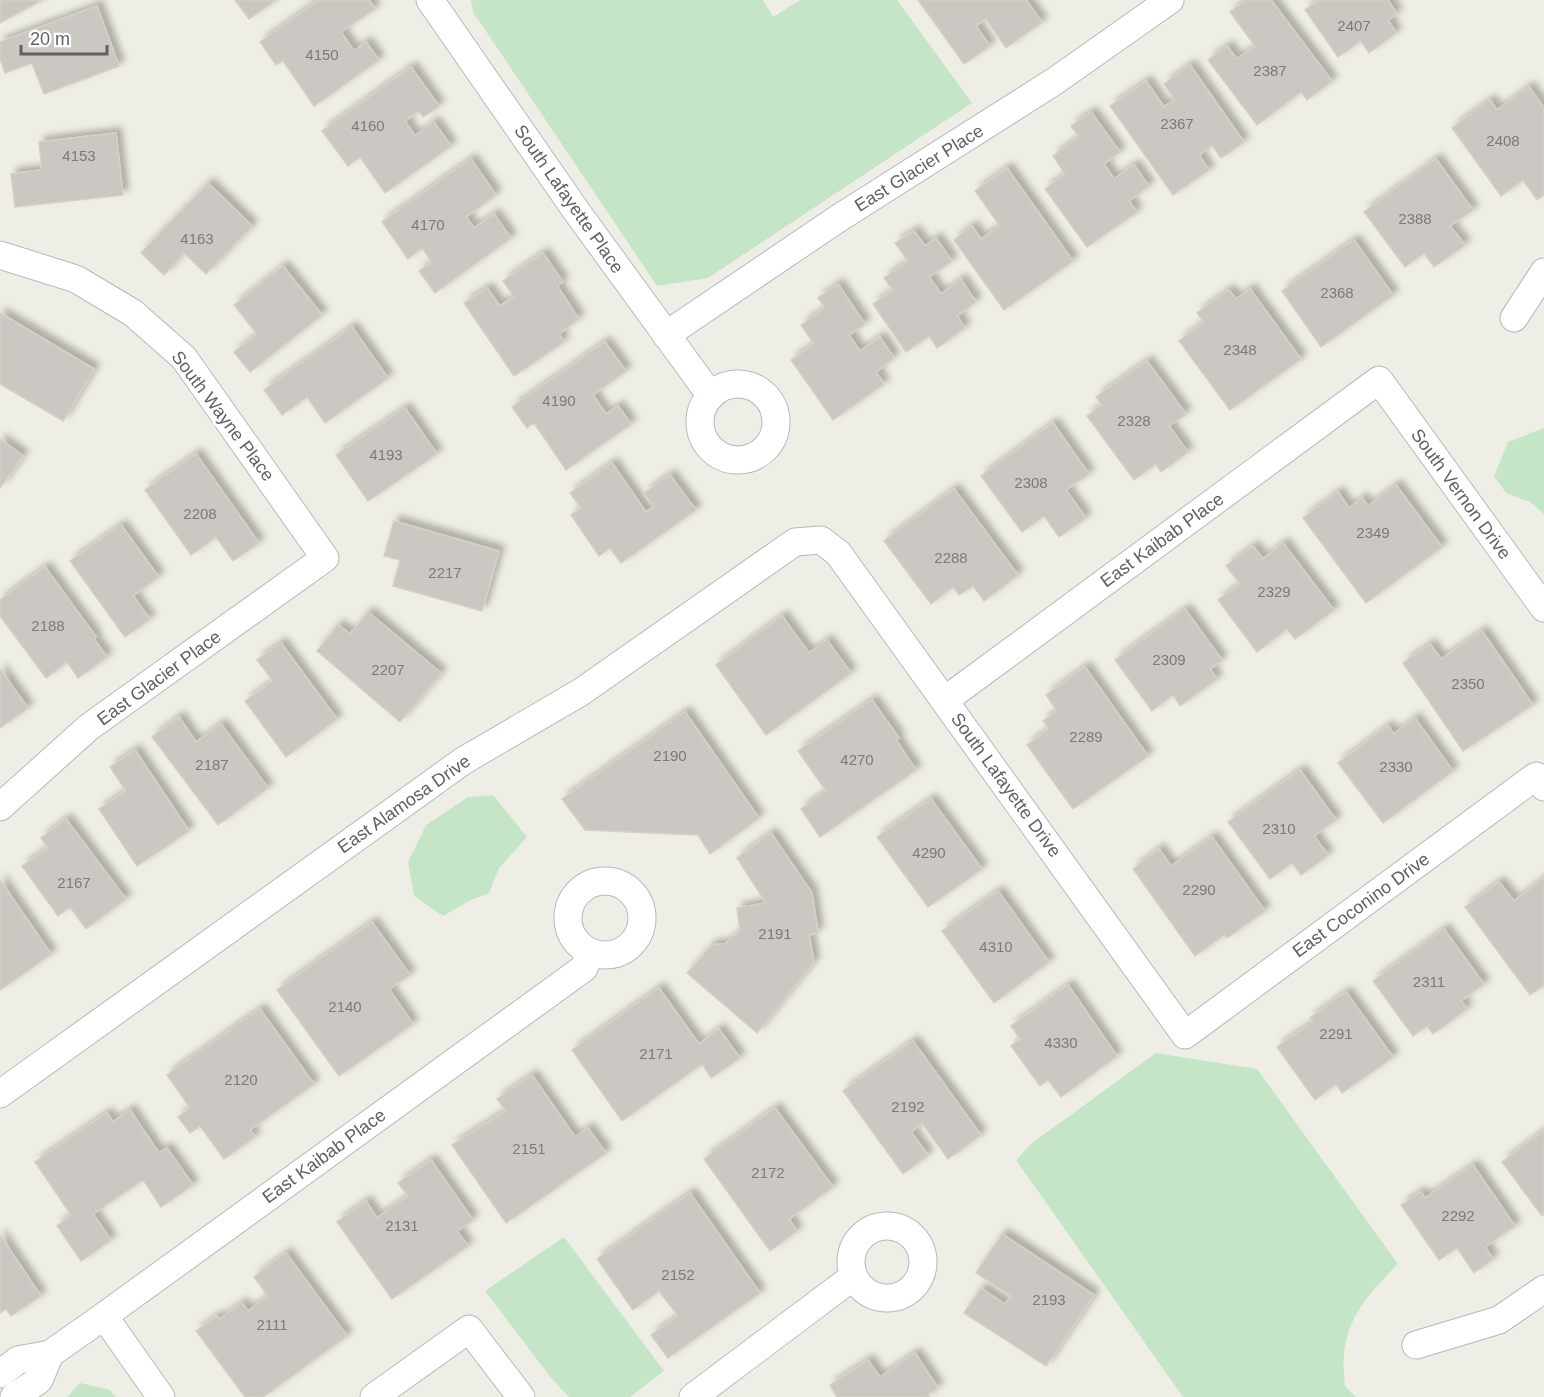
<svg xmlns="http://www.w3.org/2000/svg" width="1544" height="1397" font-family="Helvetica,sans-serif">
  <defs>
    <filter id="shadow"><feDropShadow dx="5.5" dy="-5.5" stdDeviation="3" flood-color="#0004"/></filter>
  </defs>
  <rect width="100%" height="100%" fill="#efeee6"/>
  <g fill="#c4e6c6">
    <polygon points="471,0 763,0 773,17 800,0 897,0 972,103 708,278 657,286 473,12"/>
    <polygon points="1544,428 1544,514 1530,502 1506,493 1494,476 1508,442"/>
    <polygon points="493,795 527,837 499,868 489,893 471,900 443,916 414,896 408,862 426,825 468,797"/>
    <path d="M1156 1053 1257 1069 1398 1264C1371 1291 1348 1315 1344 1354 1343 1364 1344 1376 1345 1386L1356 1397H1183L1016 1160 1032 1143Z"/>
    <polygon points="564,1237 664,1371 630,1397 569,1397 552,1379 485,1291"/>
    <polygon points="80,1383 110,1390 115,1397 67,1397"/>
  </g>
  <g fill="#cbc8c3" stroke="#d4d0c4" stroke-width="1.5" filter="url(#shadow)">
    <polygon points="0,0 42,0 0,23"/>
    <polygon points="235,0 276,0 249,19"/>
    <polygon points="319,0 369,0 375,9 341,32 354,51 366,42 379,60 314,106 283,61 276,65 260,42"/>
    <polygon points="918,0 1026,0 1042,22 1006,48 986,19 976,26 990,46 964,64"/>
    <polygon points="1247,0 1271,0 1332,81 1307,100 1301,92 1257,125 1208,60 1227,46 1237,59 1255,46 1230,12"/>
    <polygon points="1319,0 1388,0 1397,14 1388,20 1396,33 1369,53 1361,41 1338,57 1305,10"/>
    <polygon points="97,6 119,66 44,94 32,63 5,73 0,59 0,42"/>
    <polygon points="1190,65 1244,142 1221,158 1212,145 1199,155 1209,170 1173,195 1110,106 1146,81 1164,107 1175,100 1164,84"/>
    <polygon points="411,67 439,106 423,117 419,111 405,121 415,136 434,122 451,146 385,193 360,157 348,166 322,131"/>
    <polygon points="1529,87 1544,108 1544,195 1537,200 1523,180 1501,196 1452,128 1490,100 1497,110"/>
    <polygon points="1091,112 1120,152 1104,164 1114,179 1134,165 1149,186 1129,201 1137,212 1087,247 1045,189 1065,174 1053,156 1079,137 1071,126"/>
    <polygon points="116,133 123,195 15,207 11,174 42,170 39,142"/>
    <polygon points="471,159 496,195 466,217 474,228 494,214 511,238 435,293 419,271 432,262 422,248 408,259 382,222"/>
    <polygon points="1436,159 1473,210 1450,226 1465,245 1434,267 1424,253 1405,267 1364,212"/>
    <polygon points="1007,168 1073,261 1004,310 954,240 972,226 981,239 1000,226 975,191"/>
    <polygon points="208,183 252,226 206,274 184,253 164,275 141,253"/>
    <polygon points="914,231 925,246 936,238 952,261 929,277 941,294 961,279 976,302 957,316 965,328 937,348 929,336 906,352 873,304 893,290 884,278 908,261 895,243"/>
    <polygon points="1354,240 1393,295 1321,347 1282,291"/>
    <polygon points="543,253 563,282 557,286 579,319 559,334 564,342 514,376 464,303 487,288 500,306 514,297 503,281"/>
    <polygon points="283,266 322,315 250,372 234,352 257,334 234,305"/>
    <polygon points="838,284 865,324 849,335 860,351 880,337 894,358 876,372 884,384 833,420 791,360 814,344 801,325 825,308 818,298"/>
    <polygon points="1250,289 1301,359 1230,410 1179,341 1204,322 1197,313 1229,290 1236,299"/>
    <polygon points="0,313 94,369 63,421 0,384"/>
    <polygon points="352,327 388,378 325,423 307,397 282,415 264,390"/>
    <polygon points="605,342 626,371 593,395 606,414 618,406 631,424 566,470 534,423 527,428 512,407"/>
    <polygon points="1147,361 1186,414 1169,426 1188,452 1161,472 1156,464 1134,480 1087,416 1102,405 1096,397"/>
    <polygon points="405,408 437,454 368,501 336,455"/>
    <polygon points="1053,423 1089,474 1066,490 1086,518 1059,537 1044,516 1022,532 981,476"/>
    <polygon points="0,439 23,456 0,488"/>
    <polygon points="196,454 259,543 233,561 216,537 191,555 145,490"/>
    <polygon points="612,463 646,512 654,507 644,493 670,475 696,510 621,563 610,548 599,556 571,515 581,508 570,493"/>
    <polygon points="1396,485 1442,547 1366,603 1303,518 1338,492 1349,508 1362,498 1368,506"/>
    <polygon points="954,489 1018,575 984,601 973,586 959,595 953,587 931,604 884,541"/>
    <polygon points="394,521 499,551 482,611 393,586 400,560 384,556"/>
    <polygon points="121,525 159,577 133,596 150,619 125,637 70,561"/>
    <polygon points="1283,543 1334,610 1295,639 1287,629 1257,652 1218,600 1240,584 1226,566 1253,546 1263,559"/>
    <polygon points="45,567 96,637 94,639 107,657 78,678 67,662 46,678 0,616 0,600"/>
    <polygon points="1185,609 1222,660 1210,669 1217,679 1180,706 1173,695 1152,711 1115,660"/>
    <polygon points="368,612 441,673 400,722 317,651 338,625 350,634"/>
    <polygon points="782,616 809,653 827,640 851,673 766,735 716,665"/>
    <polygon points="1482,631 1533,705 1463,751 1403,663 1430,644 1441,659"/>
    <polygon points="281,643 337,719 286,757 245,701 273,681 257,660"/>
    <polygon points="1085,667 1148,756 1073,809 1027,745 1049,729 1043,721 1057,711 1046,695"/>
    <polygon points="0,669 28,708 0,728"/>
    <polygon points="872,700 899,738 896,740 916,770 820,837 801,809 826,791 798,751"/>
    <polygon points="685,712 759,818 710,854 698,835 585,830 562,799"/>
    <polygon points="179,717 196,742 221,724 268,788 218,825 152,737"/>
    <polygon points="1415,718 1453,771 1383,823 1338,763 1388,726 1394,734"/>
    <polygon points="135,750 189,831 137,866 99,809 126,791 110,767"/>
    <polygon points="1300,770 1336,820 1314,836 1328,855 1301,875 1292,863 1270,879 1228,822"/>
    <polygon points="931,799 982,869 928,907 877,837"/>
    <polygon points="66,819 126,899 86,929 70,907 58,916 22,866 48,848 41,838"/>
    <polygon points="771,833 812,893 818,933 809,935 814,962 757,1033 687,973 712,945 725,944 740,930 737,908 766,903 737,858"/>
    <polygon points="1212,837 1265,911 1227,938 1224,935 1195,956 1133,869 1159,849 1171,866"/>
    <polygon points="1544,878 1544,985 1530,995 1465,907 1499,882 1514,901"/>
    <polygon points="0,880 51,954 0,990"/>
    <polygon points="998,891 1049,962 994,1003 942,931"/>
    <polygon points="372,922 410,975 389,989 413,1024 339,1076 277,990"/>
    <polygon points="1444,929 1484,984 1461,1001 1467,1009 1433,1034 1427,1026 1413,1036 1373,981"/>
    <polygon points="1068,985 1117,1056 1061,1097 1048,1080 1040,1086 1011,1046 1020,1039 1011,1026"/>
    <polygon points="659,988 699,1044 719,1029 740,1058 711,1078 702,1064 622,1121 572,1050"/>
    <polygon points="1346,992 1393,1057 1342,1093 1336,1084 1315,1100 1277,1047 1313,1022 1310,1018"/>
    <polygon points="260,1009 314,1084 250,1130 255,1137 224,1159 200,1126 190,1133 178,1117 190,1108 167,1075"/>
    <polygon points="913,1041 981,1135 948,1159 922,1123 911,1132 928,1155 903,1174 843,1091"/>
    <polygon points="532,1075 575,1137 588,1128 606,1153 506,1223 452,1145 506,1111 497,1099"/>
    <polygon points="775,1108 833,1187 789,1219 797,1231 770,1251 704,1159"/>
    <polygon points="130,1110 159,1153 167,1148 193,1185 161,1207 143,1180 93,1214 111,1240 81,1261 57,1226 71,1215 35,1162 107,1113 113,1122"/>
    <polygon points="1544,1131 1544,1214 1542,1216 1502,1162"/>
    <polygon points="431,1160 473,1220 457,1231 468,1246 392,1299 337,1222 366,1201 377,1218 408,1196 398,1183"/>
    <polygon points="1473,1165 1515,1226 1485,1247 1493,1259 1474,1273 1457,1248 1439,1260 1401,1205 1421,1192 1425,1198"/>
    <polygon points="690,1193 760,1293 668,1358 651,1335 678,1316 659,1291 633,1310 597,1259"/>
    <polygon points="1002,1234 1094,1295 1046,1366 964,1313 981,1288 1005,1304 1011,1296 976,1273"/>
    <polygon points="0,1235 41,1296 11,1316 6,1309 0,1313"/>
    <polygon points="286,1253 347,1336 263,1397 245,1397 196,1331 217,1316 219,1319 242,1303 248,1311 268,1296 254,1277"/>
    <polygon points="915,1353 938,1388 928,1394 930,1397 837,1397 830,1385 868,1360 880,1377"/>
  </g>
  <g fill="none" stroke-linecap="round" stroke-linejoin="round">
    <defs>
      <g id="minor">
        <polyline points="430,0 577,212 711,396"/>
        <polyline points="0,255 76,279 133,313 184,358 325,558 89,727 0,807"/>
        <polyline points="1514,318 1544,272"/>
        <polyline points="666,335 839,218 1055,81 1170,0"/>
        <circle cx="738" cy="422" r="38"/>
        <polyline points="945,700 1379,380 1544,608"/>
        <circle cx="605" cy="918" r="37"/>
        <polyline points="0,1094 463,761 581,692 795,542 821,540 838,553 1185,1035 1536,776 1544,787"/>
        <circle cx="887" cy="1262" r="36"/>
        <polyline points="104,1316 161,1397"/>
        <polyline points="1416,1345 1499,1320 1544,1289"/>
        <polyline points="0,1374 18,1360 50,1354 104,1316 584,968 590,952"/>
        <polyline points="14,1397 39,1380 50,1354"/>
        <polyline points="374,1397 469,1329 521,1397"/>
        <polyline points="693,1397 853,1277"/>
      </g>
    </defs>
    <use href="#minor" stroke="#b6b8bc" stroke-width="29"/>
    <use href="#minor" stroke="#fff" stroke-width="27"/>
  </g>
  <g text-anchor="middle" stroke-width="6" stroke-linejoin="round" paint-order="stroke">
    <g font-size="15" fill="#797b7d">
      <text x="1354" y="31">2407</text>
      <text x="322" y="60">4150</text>
      <text x="1270" y="76">2387</text>
      <text x="1177" y="129">2367</text>
      <text x="368" y="131">4160</text>
      <text x="1503" y="146">2408</text>
      <text x="79" y="161">4153</text>
      <text x="1415" y="224">2388</text>
      <text x="428" y="230">4170</text>
      <text x="197" y="244">4163</text>
      <text x="1337" y="298">2368</text>
      <text x="1240" y="355">2348</text>
      <text x="559" y="406">4190</text>
      <text x="1134" y="426">2328</text>
      <text x="386" y="460">4193</text>
      <text x="1031" y="488">2308</text>
      <text x="200" y="519">2208</text>
      <text x="1373" y="538">2349</text>
      <text x="951" y="563">2288</text>
      <text x="445" y="578">2217</text>
      <text x="1274" y="597">2329</text>
      <text x="48" y="631">2188</text>
      <text x="1169" y="665">2309</text>
      <text x="388" y="675">2207</text>
      <text x="1468" y="689">2350</text>
      <text x="1086" y="742">2289</text>
      <text x="670" y="761">2190</text>
      <text x="857" y="765">4270</text>
      <text x="212" y="770">2187</text>
      <text x="1396" y="772">2330</text>
      <text x="1279" y="834">2310</text>
      <text x="929" y="858">4290</text>
      <text x="74" y="888">2167</text>
      <text x="1199" y="895">2290</text>
      <text x="775" y="939">2191</text>
      <text x="996" y="952">4310</text>
      <text x="1429" y="987">2311</text>
      <text x="345" y="1012">2140</text>
      <text x="1336" y="1039">2291</text>
      <text x="1061" y="1048">4330</text>
      <text x="656" y="1059">2171</text>
      <text x="241" y="1085">2120</text>
      <text x="908" y="1112">2192</text>
      <text x="529" y="1154">2151</text>
      <text x="768" y="1178">2172</text>
      <text x="1458" y="1221">2292</text>
      <text x="402" y="1231">2131</text>
      <text x="678" y="1280">2152</text>
      <text x="1049" y="1305">2193</text>
      <text x="272" y="1330">2111</text>
    </g>
    <g font-size="18" fill="#5e6166" stroke="#fff">
      <text transform="translate(919 168) rotate(-32)" y="6">East Glacier Place</text>
      <text transform="translate(569 199) rotate(55)" y="6">South Lafayette Place</text>
      <text transform="translate(223 416) rotate(53)" y="6">South Wayne Place</text>
      <text transform="translate(1461 494) rotate(54)" y="6">South Vernon Drive</text>
      <text transform="translate(1162 540) rotate(-36)" y="6">East Kaibab Place</text>
      <text transform="translate(159 678) rotate(-36)" y="6">East Glacier Place</text>
      <text transform="translate(1006 785) rotate(54)" y="6">South Lafayette Drive</text>
      <text transform="translate(404 804) rotate(-35)" y="6">East Alamosa Drive</text>
      <text transform="translate(1361 905) rotate(-36)" y="6">East Coconino Drive</text>
      <text transform="translate(324 1156) rotate(-36)" y="6">East Kaibab Place</text>
    </g>
  </g>
  <path d="M21 45v9h86v-9" fill="none" stroke="#5e6166" stroke-width="3"/>
  <text x="30" y="45" font-size="18" fill="#5e6166" stroke="#ffffff" stroke-width="4.5" paint-order="stroke">20 m</text>
</svg>
